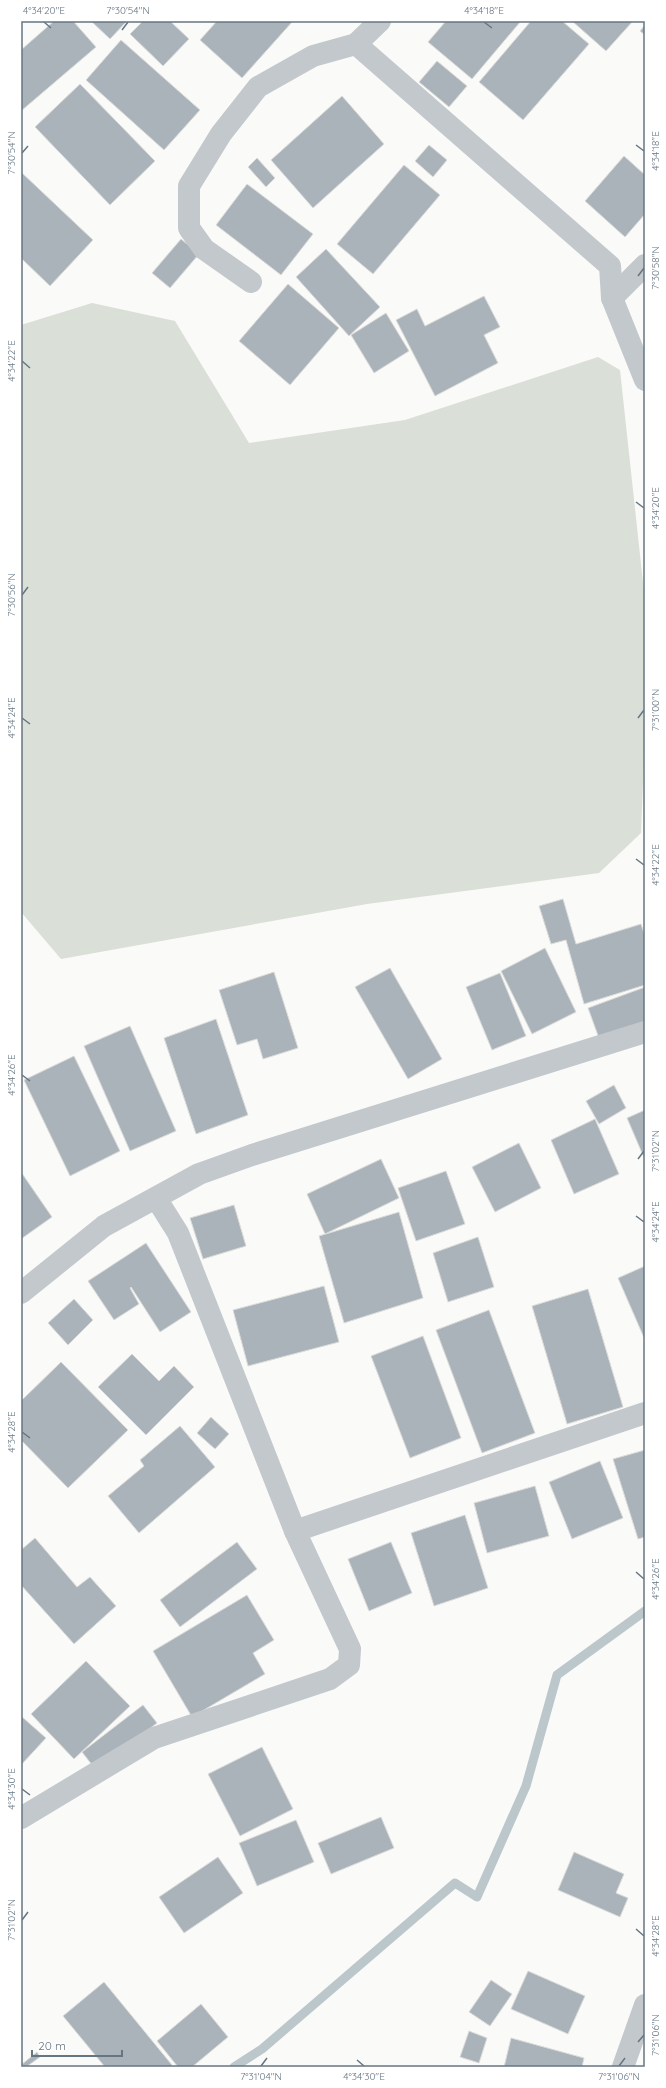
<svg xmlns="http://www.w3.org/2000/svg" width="666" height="2088" font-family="Quicksand,sans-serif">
  <rect width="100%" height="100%" fill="#fafaf8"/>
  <polygon fill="#dadfd7" points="92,303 175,321 249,443 405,420 598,357 620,370 645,601 645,731 641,833 599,873 367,904 61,959 21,912 21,325"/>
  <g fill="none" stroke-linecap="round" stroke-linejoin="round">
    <polyline stroke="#bbc7cb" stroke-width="9" points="234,2067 262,2049 455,1883 477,1897 526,1786 557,1675 645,1611"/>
  </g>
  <g fill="#aab3b9" stroke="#dcdcda">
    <polygon points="54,21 73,21 96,47 21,111 21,50"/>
    <polygon points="91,21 127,21 110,39"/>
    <polygon points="143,21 170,21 189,39 163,66 130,34"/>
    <polygon points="217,21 293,21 242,78 200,40"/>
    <polygon points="446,21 521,21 472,79 428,42"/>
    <polygon points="531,21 562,21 589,44 523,120 479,82"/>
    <polygon points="572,21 633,21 606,51"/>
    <polygon points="645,25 645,35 640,31"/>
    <polygon points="121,40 200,110 164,150 86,80"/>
    <polygon points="437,61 467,86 449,107 419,82"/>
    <polygon points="80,84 155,161 110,205 35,127"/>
    <polygon points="342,96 384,144 313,208 271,160"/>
    <polygon points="429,145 447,160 433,177 415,161"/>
    <polygon points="624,156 645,175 645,214 625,237 585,201"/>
    <polygon points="257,158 275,178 266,187 248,167"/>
    <polygon points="404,165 440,195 373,274 337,244"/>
    <polygon points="21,172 93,240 50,286 21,258"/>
    <polygon points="247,184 313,234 281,275 216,225"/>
    <polygon points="181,239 199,254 170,288 152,273"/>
    <polygon points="326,249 380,307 349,336 296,277"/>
    <polygon points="288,284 339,328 290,385 239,341"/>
    <polygon points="484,296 500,327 484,335 498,363 435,396 396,320 417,309 425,326"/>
    <polygon points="386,313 409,351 374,373 351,335"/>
    <polygon points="563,899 576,944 641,924 645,936 645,985 584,1004 566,940 551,944 539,906"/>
    <polygon points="545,948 576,1012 532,1034 501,971"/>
    <polygon points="390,968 442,1059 408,1079 355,987"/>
    <polygon points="274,972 298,1048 263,1059 257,1039 237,1045 219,990"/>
    <polygon points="500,973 526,1036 492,1050 466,987"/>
    <polygon points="645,987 645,1024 600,1041 588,1008"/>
    <polygon points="216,1019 248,1115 196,1134 164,1038"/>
    <polygon points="130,1026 176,1131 130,1151 84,1046"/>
    <polygon points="74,1056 120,1151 70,1176 24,1080"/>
    <polygon points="614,1085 626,1108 599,1124 586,1101"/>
    <polygon points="645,1110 645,1160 627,1118"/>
    <polygon points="595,1119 619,1174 574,1194 551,1140"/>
    <polygon points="519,1143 541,1188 495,1212 472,1167"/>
    <polygon points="381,1159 399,1198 325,1234 307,1194"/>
    <polygon points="446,1171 465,1224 416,1241 398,1188"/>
    <polygon points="21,1172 52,1217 21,1239"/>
    <polygon points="234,1205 246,1246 203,1259 190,1218"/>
    <polygon points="399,1212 423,1298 344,1323 319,1236"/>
    <polygon points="478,1237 494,1287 448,1302 433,1253"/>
    <polygon points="146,1243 191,1312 160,1332 131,1287 130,1288 139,1304 114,1320 88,1281"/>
    <polygon points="645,1266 645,1340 618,1278"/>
    <polygon points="324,1286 339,1342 248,1366 233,1310"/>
    <polygon points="588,1289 623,1407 567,1424 532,1306"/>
    <polygon points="74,1299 93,1320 68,1345 48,1323"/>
    <polygon points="489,1310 535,1433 482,1453 436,1330"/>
    <polygon points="423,1336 461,1438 410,1458 371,1356"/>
    <polygon points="132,1354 159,1381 174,1366 194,1387 146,1435 98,1387"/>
    <polygon points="61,1362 128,1430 68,1488 21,1440 21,1401"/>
    <polygon points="211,1417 229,1434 215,1449 197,1433"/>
    <polygon points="180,1426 215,1467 139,1533 108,1496 144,1466 140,1460"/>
    <polygon points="645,1450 645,1537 638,1539 613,1459"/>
    <polygon points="600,1461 623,1518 572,1539 549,1482"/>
    <polygon points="535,1486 549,1536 487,1553 474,1503"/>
    <polygon points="465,1515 488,1588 434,1606 411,1533"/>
    <polygon points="35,1538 77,1587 90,1577 116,1606 74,1644 21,1585 21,1550"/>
    <polygon points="237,1542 257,1569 180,1627 160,1600"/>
    <polygon points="391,1542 412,1593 369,1611 348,1559"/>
    <polygon points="247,1595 274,1640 253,1653 265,1674 192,1717 153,1651"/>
    <polygon points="86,1661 130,1706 74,1759 31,1714"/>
    <polygon points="143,1705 157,1723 96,1770 82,1752"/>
    <polygon points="21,1716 46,1738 21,1765"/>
    <polygon points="262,1747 293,1809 240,1836 208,1774"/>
    <polygon points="381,1817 394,1848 331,1874 318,1843"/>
    <polygon points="296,1820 314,1862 257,1886 239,1843"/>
    <polygon points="574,1852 624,1874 616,1893 628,1898 620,1917 558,1890"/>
    <polygon points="218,1857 243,1893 184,1933 159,1897"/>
    <polygon points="528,1971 585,1996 568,2034 511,2009"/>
    <polygon points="491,1980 512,1994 490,2026 469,2012"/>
    <polygon points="104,1982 172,2065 170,2067 105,2067 63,2016"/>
    <polygon points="201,2004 228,2037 192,2067 178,2067 157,2041"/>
    <polygon points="469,2031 487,2038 479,2063 460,2057"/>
    <polygon points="511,2038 584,2058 582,2067 504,2067"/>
    <polygon points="37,2052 40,2057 26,2067 21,2067 21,2065"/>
  </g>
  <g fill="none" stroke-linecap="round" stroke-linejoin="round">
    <g stroke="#c3c8cc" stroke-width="22">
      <polyline points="356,44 610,266 612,298 645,380"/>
      <polyline points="251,282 204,249 189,228 189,186 221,134 258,87 313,56 356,44 380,21"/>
      <polyline points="612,298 645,265"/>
      <polyline points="21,1293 104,1226 199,1174 252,1155 645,1032"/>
      <polyline points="295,1531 645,1413"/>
      <polyline points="21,1818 154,1738 330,1679 349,1665 350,1649 295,1531 178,1233 156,1198"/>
      <polyline points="623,2067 645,2005"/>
    </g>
  </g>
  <path fill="none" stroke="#657683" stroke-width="1.5" d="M44 22 51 28M484 22 492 28M122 30 128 22M636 145 644 151M22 153 28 146M638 276 644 268M22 361 30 368M636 502 644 508M22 595 28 587M22 718 30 724M638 718 644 710M636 859 644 865M22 1075 30 1081M638 1159 644 1151M636 1216 644 1222M22 1432 30 1438M636 1572 644 1579M22 1789 30 1795M22 1920 28 1912M636 1929 644 1936M638 2042 644 2035M357 2060 364 2066M261 2066 267 2058M619 2066 625 2058"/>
  <rect width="666" height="2088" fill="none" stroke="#ffffff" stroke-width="44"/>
  <path d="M32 2050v6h90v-6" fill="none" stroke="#657683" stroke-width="2"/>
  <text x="38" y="2050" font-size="12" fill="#657683" stroke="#ffffff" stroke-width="3" paint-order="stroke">20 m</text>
  <rect x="22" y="22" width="622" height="2044" fill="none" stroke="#657683" stroke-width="1.5"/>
  <g font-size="10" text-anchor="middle" fill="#657683">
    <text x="44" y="14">4°34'20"E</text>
    <text x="128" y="14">7°30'54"N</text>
    <text x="484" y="14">4°34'18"E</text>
    <text transform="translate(655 151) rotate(-90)" y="4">4°34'18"E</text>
    <text transform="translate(11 153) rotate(-90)" y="4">7°30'54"N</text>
    <text transform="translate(655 268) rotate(-90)" y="4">7°30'58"N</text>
    <text transform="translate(11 361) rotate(-90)" y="4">4°34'22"E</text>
    <text transform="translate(655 508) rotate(-90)" y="4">4°34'20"E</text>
    <text transform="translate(11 595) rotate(-90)" y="4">7°30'56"N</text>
    <text transform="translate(655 710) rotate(-90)" y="4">7°31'00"N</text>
    <text transform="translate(11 718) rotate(-90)" y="4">4°34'24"E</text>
    <text transform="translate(655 865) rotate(-90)" y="4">4°34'22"E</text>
    <text transform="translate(11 1075) rotate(-90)" y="4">4°34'26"E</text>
    <text transform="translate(655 1151) rotate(-90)" y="4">7°31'02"N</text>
    <text transform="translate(655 1222) rotate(-90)" y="4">4°34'24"E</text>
    <text transform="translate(11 1432) rotate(-90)" y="4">4°34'28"E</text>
    <text transform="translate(655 1579) rotate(-90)" y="4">4°34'26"E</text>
    <text transform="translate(11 1789) rotate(-90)" y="4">4°34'30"E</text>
    <text transform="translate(11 1920) rotate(-90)" y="4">7°31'02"N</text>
    <text transform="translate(655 1936) rotate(-90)" y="4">4°34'28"E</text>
    <text transform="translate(655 2035) rotate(-90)" y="4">7°31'06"N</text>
    <text x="261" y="2080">7°31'04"N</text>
    <text x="364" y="2080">4°34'30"E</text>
    <text x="619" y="2080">7°31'06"N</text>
  </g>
</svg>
